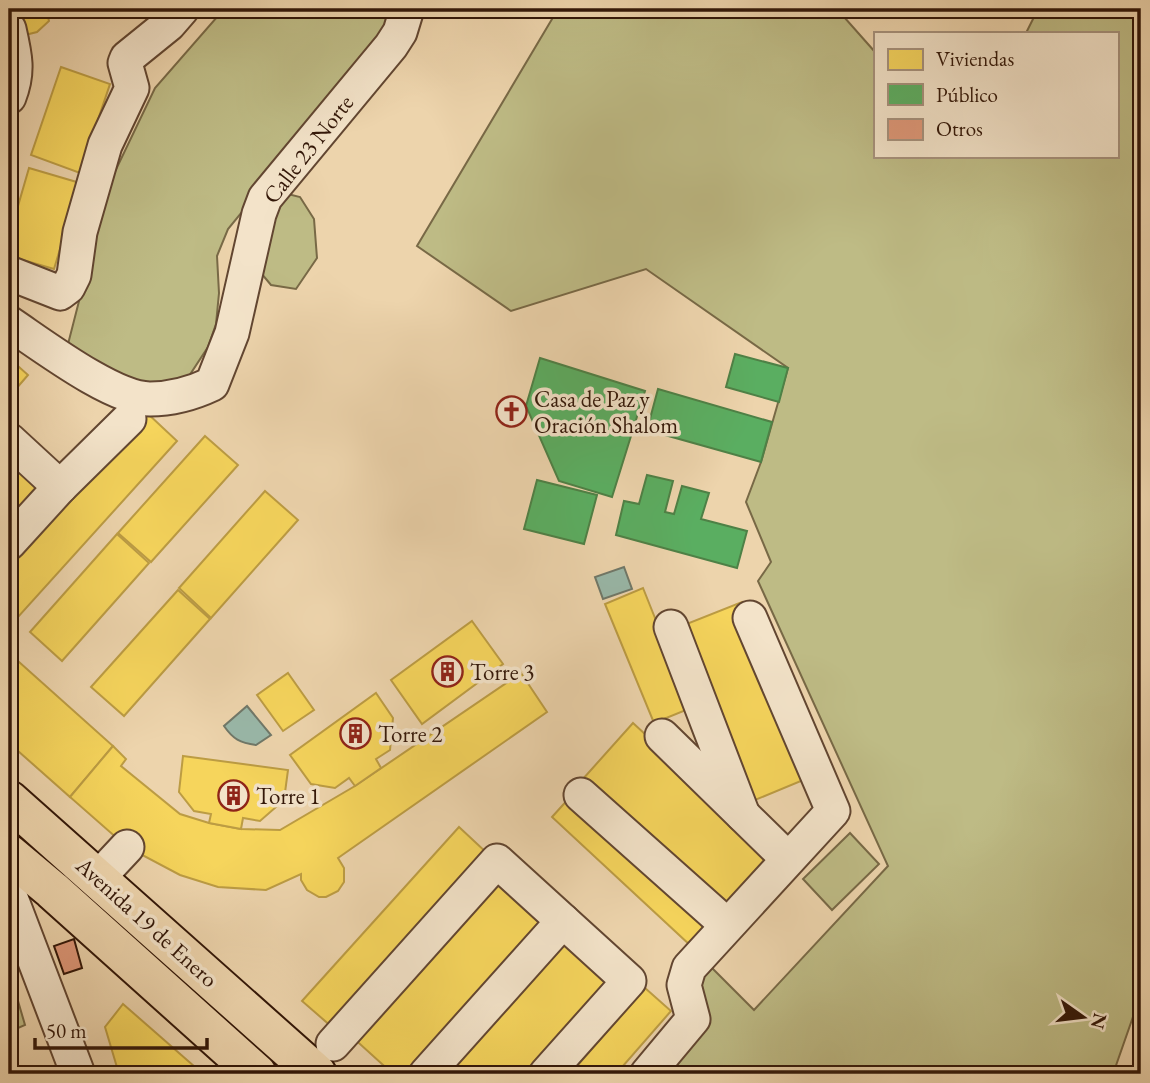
<svg xmlns="http://www.w3.org/2000/svg" width="1150" height="1083" font-family="'EB Garamond',serif">
  <rect width="100%" height="100%" fill="#edd4ac"/>
  <filter id="stains"><feTurbulence type="fractalNoise" baseFrequency=".00286" numOctaves="4"/><feColorMatrix values="0 0 0 0 .2 0 0 0 0 .09 0 0 0 0 .02 0 0 0 .5 -.17"/></filter>
  <radialGradient id="worn" r=".72"><stop offset=".6" stop-color="#630" stop-opacity="0"/><stop offset="1" stop-color="#630" stop-opacity=".3"/></radialGradient>
  <g fill="#bebb85" stroke="#786946" stroke-width="2">
    <polygon points="224,9 398,9 371,55 228,229 217,256 219,293 216,324 208,347 187,379 153,387 110,377 67,348 109,184 155,88"/>
    <polygon points="558,9 837,9 875,52 875,156 1117,156 1117,33 1026,33 1038,9 1141,9 1141,994 1113,1074 664,1074 699,955 754,1010 888,866 758,581 771,562 746,502 761,462 788,368 646,269 511,311 417,246"/>
    <polygon points="280,192 300,197 314,219 317,258 296,289 271,285 256,267"/>
    <polygon points="850,833 879,864 832,910 803,879"/>
    <polygon points="9,970 25,1025 9,1032"/>
  </g>
  <g fill="#99b8a9" stroke="#707869" stroke-width="2">
    <polygon points="624,567 632,589 603,599 595,577"/>
    <path d="M247 706 271 735 256 745C240 743 233 739 224 726Z"/>
  </g>
  <g fill="#f6d55c" stroke="#bc9c43" stroke-width="2">
    <polygon points="15,9 46,9 49,21 37,32 21,36"/>
    <polygon points="61,67 110,84 80,173 31,155"/>
    <polygon points="29,168 80,183 54,269 9,256 9,237"/>
    <polygon points="9,358 28,375 9,397"/>
    <polygon points="146,412 177,441 9,627 9,561"/>
    <polygon points="205,436 238,465 151,562 118,533"/>
    <polygon points="9,445 51,483 9,530"/>
    <polygon points="265,491 298,520 211,618 179,588"/>
    <polygon points="117,534 149,563 62,661 30,632"/>
    <polygon points="643,588 691,708 654,723 605,604"/>
    <polygon points="178,590 210,619 124,716 91,687"/>
    <polygon points="742,602 813,776 755,800 684,625"/>
    <polygon points="472,621 503,664 422,724 391,680"/>
    <polygon points="9,653 113,746 70,797 9,743"/>
    <polygon points="288,673 314,710 283,731 257,695"/>
    <polygon points="521,673 547,712 338,858 344,868 344,882 338,891 326,897 319,897 307,890 301,880 301,874 266,890 218,887 180,875 127,847 70,797 113,746 126,759 121,766 180,814 209,823 241,829 280,830 355,786"/>
    <polygon points="376,693 393,718 390,750 376,759 381,768 355,786 349,778 335,788 311,784 290,755"/>
    <polygon points="633,723 777,856 726,912 582,780"/>
    <polygon points="183,756 288,770 284,800 260,821 243,818 241,829 209,823 211,814 194,811 179,792"/>
    <polygon points="571,796 710,925 691,946 552,817"/>
    <polygon points="459,827 488,854 332,1027 302,1001"/>
    <polygon points="500,870 553,919 411,1074 393,1074 350,1035"/>
    <polygon points="566,932 618,981 533,1074 436,1074"/>
    <polygon points="645,988 671,1011 616,1074 570,1074"/>
    <polygon points="123,1004 203,1074 119,1074 105,1027"/>
  </g>
  <g fill="#5aae61" stroke="#4e8146" stroke-width="2">
    <polygon points="735,354 788,368 779,402 726,387"/>
    <polygon points="540,358 645,391 612,497 559,481 526,406"/>
    <polygon points="658,389 772,422 761,462 647,430"/>
    <polygon points="647,475 673,481 665,512 674,514 682,486 709,493 701,519 747,531 737,568 616,535 624,501 639,504"/>
    <polygon points="537,480 597,495 584,544 524,529"/>
  </g>
  <polygon fill="#de9778" stroke="#331708" stroke-width="2" points="74,939 82,968 64,974 54,946"/>
  <g fill="none" stroke-linecap="round" stroke-linejoin="round">
    <defs>
      <g id="minor">
        <path d="M9 29C15 55 19 72 9 97"/>
        <polyline points="9,273 60,293 68,287 74,275 80,232 105,145 132,88 125,63 127,58 169,24 182,9"/>
        <path d="M9 323C42 345 113 399 150 399 172 399 193 393 212 384L232 333 259 214 265 198 391 46 400 32 407 9"/>
        <polyline points="9,440 60,487"/>
        <polyline points="9,543 60,487 129,419"/>
        <polyline points="671,627 743,815"/>
        <polyline points="662,736 788,859"/>
        <polyline points="581,795 727,925"/>
        <polyline points="98,878 127,847"/>
        <polyline points="9,893 78,1074"/>
        <polyline points="333,1044 497,861 629,981 546,1074"/>
        <polyline points="426,1074 563,921"/>
        <polyline points="647,1074 693,1019 684,985 689,968 833,811 750,618"/>
      </g>
      <g id="major">
        <polyline points="9,800 317,1074"/>
        <polyline points="9,854 52,890 257,1074"/>
      </g>
    </defs>
    <use href="#minor" stroke="#624631" stroke-width="37"/>
    <use href="#major" stroke="#331708" stroke-width="42"/>
    <use href="#minor" stroke="#f3e3c9" stroke-width="33"/>
    <use href="#major" stroke="#edd4ac" stroke-width="38"/>
  </g>
  <defs>
    <symbol id="church-ring" viewBox="-11 -11 22 22"><circle r="9.5" fill="#f3e3c9" stroke="#8f2418" stroke-width="1.5"/><path d="M-1.2-6h2.4v3.5h3.3v2.4h-3.3V6h-2.4V-.1h-3.3v-2.4h3.3Z" fill="#8f2418"/></symbol>
    <symbol id="building-ring" viewBox="-11 -11 22 22"><circle r="9.5" fill="#f3e3c9" stroke="#8f2418" stroke-width="1.5"/><path d="M-4-6H4V6H1V3H-1V6H-4ZM-2.5-4.3h1.7v1.8h-1.7ZM.8-4.3h1.7v1.8H.8ZM-2.5-1h1.7V.8h-1.7ZM.8-1h1.7V.8H.8Z" fill="#8f2418"/></symbol>
  </defs>
  <g fill-rule="evenodd">
    <use href="#church-ring" x="494" y="394" width="35" height="35"/>
    <use href="#building-ring" x="430" y="654" width="35" height="35"/>
    <use href="#building-ring" x="338" y="716" width="35" height="35"/>
    <use href="#building-ring" x="216" y="778" width="35" height="35"/>
  </g>
  <g text-anchor="middle" stroke-width="7" stroke-linejoin="round" paint-order="stroke">
    <g font-size="23" fill="#331708" stroke="#f3e3c9">
      <text transform="translate(308 149) rotate(-52)" y="8">Calle 23 Norte</text>
      <text transform="translate(147 922) rotate(42)" y="8">Avenida 19 de Enero</text>
    </g>
    <g font-size="23" fill="#331708" stroke="#f3e3c9" text-anchor="start">
      <text x="534" y="407">Casa de Paz y<tspan x="534" dy="26">Oración Shalom</tspan></text>
      <text x="470" y="680">Torre 3</text>
      <text x="378" y="742">Torre 2</text>
      <text x="256" y="804">Torre 1</text>
    </g>
  </g>
  <rect width="1150" height="1083" fill="none" stroke="#edd4ac" stroke-width="35"/>
  <rect x="10" y="10" width="1129" height="1062" fill="none" stroke="#331708" stroke-width="3.5"/>
  <rect x="18" y="18" width="1115" height="1048" fill="none" stroke="#331708" stroke-width="2"/>
  <rect x="874" y="32" width="245" height="126" fill="#f3e3c9" stroke="#a6917c" stroke-width="2"/>
  <rect x="888" y="49" width="35" height="21" fill="#f6d55c" stroke="#a6917c" stroke-width="2"/>
  <text x="936" y="66" font-size="21" fill="#331708">Viviendas</text>
  <rect x="888" y="84" width="35" height="21" fill="#5aae61" stroke="#a6917c" stroke-width="2"/>
  <text x="936" y="102" font-size="21" fill="#331708">Público</text>
  <rect x="888" y="119" width="35" height="21" fill="#de9778" stroke="#a6917c" stroke-width="2"/>
  <text x="936" y="136" font-size="21" fill="#331708">Otros</text>
  <g transform="translate(1083 1017) rotate(104)" stroke="#f3e3c9" stroke-width="5" paint-order="stroke">
  <path d="M0-5L12 26L0 18L-12 26Z" fill="#331708"/>
  <text y="-10" font-size="19" font-weight="bold" text-anchor="middle" fill="#331708">N</text>
  </g>
  <path d="M35 1038v10h172v-10" fill="none" stroke="#331708" stroke-width="3.5"/>
  <text x="46" y="1038" font-size="21" fill="#331708" stroke="#f3e3c9" stroke-width="5" paint-order="stroke">50 m</text>
  <rect width="100%" height="100%" filter="url(#stains)"/>
  <rect width="100%" height="100%" fill="url(#worn)"/>
</svg>
